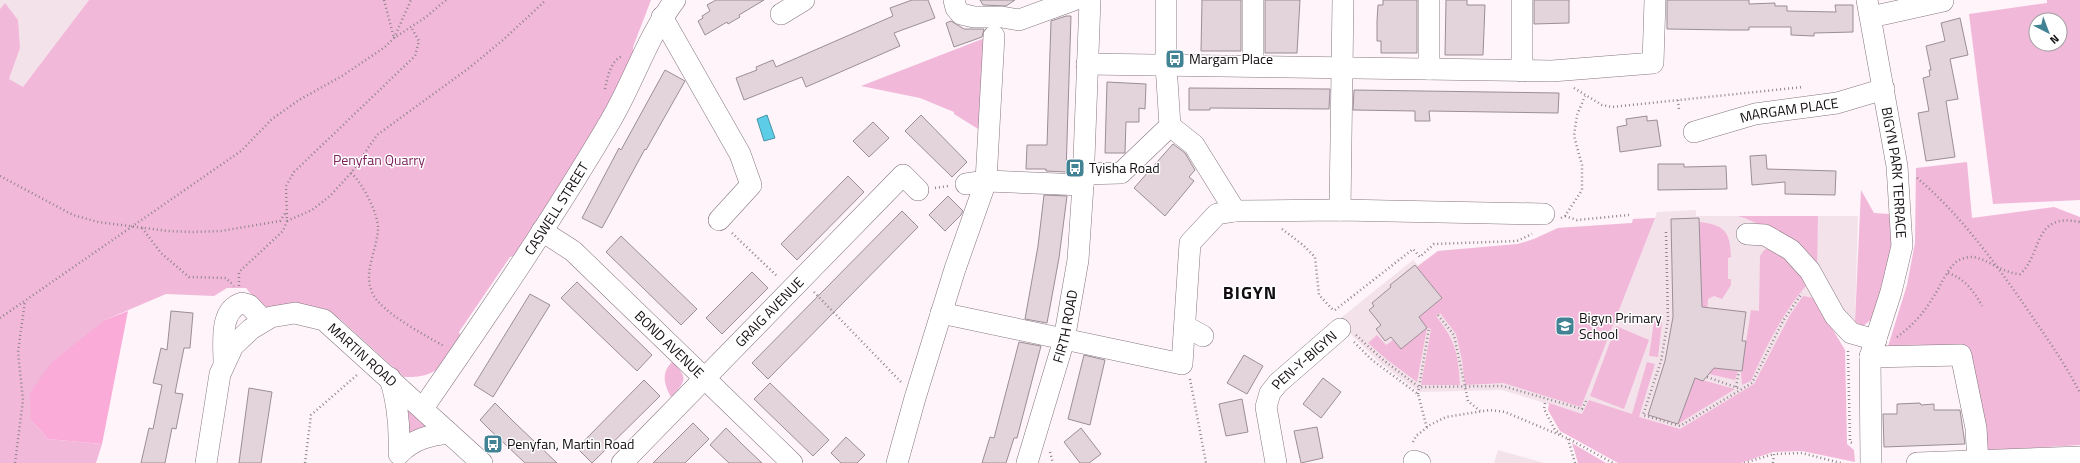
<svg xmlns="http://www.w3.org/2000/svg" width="2080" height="463" font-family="'Titillium Web',sans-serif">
  <rect width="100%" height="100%" fill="#fef4f9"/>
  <g fill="#f4e2eb">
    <polygon points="0,0 89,0 23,88 9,79 20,48 5,3 0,9"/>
    <polygon points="1696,210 1696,216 1858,216 1855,322 1835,332 1815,298 1777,377 1677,443 1502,390 1419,392 1379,362 1337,321 1413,260 1418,265 1438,251 1518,244 1534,239 1558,228 1632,223 1633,219 1655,218 1657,212"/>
    <polygon points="1498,450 1544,463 1494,463"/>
  </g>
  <g fill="#f2b8d9" fill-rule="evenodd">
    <path d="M89 0H651L633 47V61L629 74 518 255 510 257 459 332 462 340C444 365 437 378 404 377L340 319 321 309 301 304 268 308 258 303 246 288H227L214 296 166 294 105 320 31 420 48 439 102 444 96 463H0V9L5 3 18 20 20 48 9 79 23 87Z"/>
    <path d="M2047 0H2080V200L1993 204 1969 14 2047 3ZM2036 20H2060V44H2036Z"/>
    <polygon points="990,36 983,132 954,114 954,112 920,98 861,86"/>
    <polygon points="1967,162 1972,218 2054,207 2080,217 2080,445 1985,451 1967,350 1886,353 1907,285 1915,243 1916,168"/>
    <polygon points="1861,190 1874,213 1890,214 1892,243 1885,279 1872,319 1863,326 1855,322"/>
    <path d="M1738 216H1818L1817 272C1790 247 1774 227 1738 216Z"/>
    <path d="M1655 218 1581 407 1503 383 1465 385 1462 360 1456 334 1440 313 1436 316C1456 342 1458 353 1460 385H1421L1431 329 1427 328 1417 382 1386 359 1368 343 1377 335 1386 345 1393 340 1401 349 1427 328 1419 317 1442 298 1417 267 1438 251 1518 244 1534 239 1558 228 1632 223 1633 219Z"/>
    <path d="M1699 222C1725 225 1730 231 1731 257L1728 258V279H1731V285L1722 299 1714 296 1708 299 1707 317 1702 314Z"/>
    <path d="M1772 247 1811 280C1784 310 1767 344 1751 381L1742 385 1741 374 1751 310 1759 311 1760 256 1764 250Z"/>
    <polygon points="1803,296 1814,298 1845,350 1847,444 1854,450 1855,462 1802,451 1773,452 1741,463 1618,463 1560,431 1548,410 1549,403 1582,414 1589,400 1632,414 1647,362 1655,364 1639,417 1680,429 1754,384 1790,315"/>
    <polygon points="1654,321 1662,322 1658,357 1649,356"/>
    <polygon points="1616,326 1649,340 1624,409 1590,396"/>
    <path d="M672 362C689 378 686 381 671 397 664 384 661 373 672 362Z"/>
    <polygon points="1709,367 1738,371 1735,380 1709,374 1710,373 1707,371"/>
    <polygon points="1695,378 1735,389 1678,424"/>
    <polygon points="407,408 427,426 427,428 409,437"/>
    <polygon points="1572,443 1606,463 1578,463"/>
  </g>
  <polygon fill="#faabd8" points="128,311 102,444 48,439 31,420 30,393 51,363 105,320"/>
  <polygon fill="#5ccce7" stroke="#4693a6" points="767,115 775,138 764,141 757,119"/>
  <g fill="#e3d3db" stroke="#9c8e96">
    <polygon points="716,0 764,0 739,15 740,17 728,24 727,22 705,35 698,21 703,18 702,16 710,11 707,5"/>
    <polygon points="912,0 928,0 935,18 894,33 900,46 806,87 802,77 744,100 736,78 757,70 756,67 773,60 776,67 893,16 890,8"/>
    <polygon points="980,0 1015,0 1006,6 983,5"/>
    <polygon points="1202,0 1241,0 1241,51 1201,51"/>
    <polygon points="1265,0 1300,0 1297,53 1265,53"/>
    <polygon points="1383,0 1417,0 1417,53 1381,53 1381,41 1377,41 1377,21 1378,5 1383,5"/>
    <polygon points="1446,0 1467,0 1467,5 1485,5 1483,55 1445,55"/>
    <polygon points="1534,0 1569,0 1569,23 1534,24"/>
    <polygon points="1667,0 1749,0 1749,4 1775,3 1775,6 1787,6 1787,11 1836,12 1835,5 1853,5 1853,32 1814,33 1814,36 1791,35 1791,27 1749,27 1749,30 1730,30 1667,29"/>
    <polygon points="1066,16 1071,16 1066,172 1046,171 1046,169 1026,169 1027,145 1047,145 1051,21"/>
    <polygon points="1960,18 1968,55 1950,59 1958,99 1946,101 1955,157 1926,161 1918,113 1929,111 1923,78 1930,76 1929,70 1931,70 1926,46 1945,41 1941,23"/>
    <polygon points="951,21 964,29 984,29 982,37 954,47 946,23"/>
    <polygon points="665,70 685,81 646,150 645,149 602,228 582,218 619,148 621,150"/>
    <polygon points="1107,82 1146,84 1145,109 1139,108 1139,122 1126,122 1125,153 1105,153"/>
    <polygon points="1189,88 1330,89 1329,109 1210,108 1210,110 1189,110"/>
    <polygon points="1354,90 1559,93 1558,113 1429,111 1430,121 1415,121 1415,111 1353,110"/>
    <polygon points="921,115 967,162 952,177 905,131"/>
    <polygon points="1647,116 1647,121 1657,120 1661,146 1620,152 1617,127 1627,125 1626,119"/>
    <polygon points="873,122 889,138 869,157 853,141"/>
    <polygon points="1173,144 1185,153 1195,170 1189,177 1194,181 1165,216 1134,188"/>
    <polygon points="1766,155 1767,169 1836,171 1835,195 1785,194 1785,182 1752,185 1750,156"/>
    <polygon points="1658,164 1684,164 1684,167 1726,166 1727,189 1658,190"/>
    <polygon points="848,176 864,192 797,260 781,244"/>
    <polygon points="1044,195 1067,196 1059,258 1047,323 1025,319 1038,246"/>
    <polygon points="948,196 963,211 961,215 945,231 929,215"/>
    <polygon points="902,211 918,227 768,379 752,363"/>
    <polygon points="1699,218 1702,307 1746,312 1742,341 1746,341 1742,371 1714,368 1703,381 1695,378 1678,424 1648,415 1665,361 1673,317 1671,219"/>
    <polygon points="621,236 697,309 681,325 606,252"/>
    <polygon points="1415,265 1442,298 1419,317 1427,328 1401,349 1391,337 1385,341 1376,329 1381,325 1369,310 1374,306 1372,303 1391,287 1390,285"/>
    <polygon points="752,272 768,288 722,334 706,318"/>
    <polygon points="577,282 652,355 637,371 561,298"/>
    <polygon points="530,294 550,305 493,397 474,385"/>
    <polygon points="171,311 193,313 190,348 184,348 175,393 183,394 176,429 172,428 165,463 141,463 149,428 153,429 162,385 153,383 161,348 167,350"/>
    <polygon points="1019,342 1041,346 1017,438 1014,438 1006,463 982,463 990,437 994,438"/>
    <polygon points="1084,355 1105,360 1090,425 1068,419"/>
    <polygon points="1244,355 1263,366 1247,394 1227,383"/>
    <polygon points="1323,378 1341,392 1321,418 1303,404"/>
    <polygon points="644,380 660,396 592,463 577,448"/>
    <polygon points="770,383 829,440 813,456 754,399"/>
    <polygon points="249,388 272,392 261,463 239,463"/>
    <polygon points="1242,399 1248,432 1226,436 1219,404"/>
    <polygon points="495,403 514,422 557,463 525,463 489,429 480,420"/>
    <polygon points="1920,403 1921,405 1934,404 1934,410 1960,410 1965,444 1884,447 1883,414 1897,414 1897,404"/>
    <polygon points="693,423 709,439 685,463 653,463"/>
    <polygon points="1317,427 1323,458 1301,463 1294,431"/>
    <polygon points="726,428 744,446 762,463 729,463 710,445"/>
    <polygon points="1081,428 1101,454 1089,463 1080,463 1064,442"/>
    <polygon points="846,437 865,455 857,463 841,463 831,453"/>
  </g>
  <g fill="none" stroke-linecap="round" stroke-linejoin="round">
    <defs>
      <g id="minor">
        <polyline points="954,0 956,8 961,14 974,17 1002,17 1019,20 1074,0"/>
        <polyline points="1166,0 1166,65 1170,126 1194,145 1235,211 1340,210 1544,214"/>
        <polyline points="1253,0 1253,66"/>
        <path id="s1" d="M1867 0 1897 166 1902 246 1891 292 1870 357 1871 463"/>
        <polyline points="781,14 804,0"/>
        <polyline points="662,17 740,154 751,185 719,220"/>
        <polyline points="1871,17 1943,1"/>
        <polyline points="1087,64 1552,71 1653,63 1655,0"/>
        <polyline points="1429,69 1429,0"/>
        <polyline points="1522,71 1522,0"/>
        <path id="s2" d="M1694 132 1755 114 1837 103 1884 89"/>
        <polyline points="1083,174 1121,173 1170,126"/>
        <polyline points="966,184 986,181 1083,185"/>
        <polyline points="1340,210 1343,0"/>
        <path id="s3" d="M542 231 573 251 792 463"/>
        <polyline points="1747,234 1765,235 1791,250 1810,271 1835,316 1851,333 1876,340"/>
        <polyline points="941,313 1182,364 1190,243 1217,214 1235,211"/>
        <polyline points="1185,326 1203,336"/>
        <polyline points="1870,357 1961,355 1976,428 1978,463"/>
        <path d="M224 362C224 343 219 310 242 303L249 305 264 321"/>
        <path d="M390 378C398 403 400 427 399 454 413 439 430 435 449 433"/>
        <path id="s4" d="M423 408C488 314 553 219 611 120 634 81 647 37 675 0"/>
        <polyline points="1414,461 1420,463"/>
        <path id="s5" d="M206 463 220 374 233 346 251 329 271 317 295 313 324 320 482 463"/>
        <path id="s6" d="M622 463 903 175 918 190"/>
        <polyline points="897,463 915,398 955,269 986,181 994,36"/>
        <path id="s7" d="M1027 463 1064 340 1078 260 1083 185 1090 0"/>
        <path id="s8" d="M1276 463 1266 407 1270 393 1278 383 1340 329"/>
        <polyline points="1917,463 2080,457"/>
      </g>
    </defs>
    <use href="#minor" stroke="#85777f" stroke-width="22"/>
    <g stroke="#8d8589" stroke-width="2.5" stroke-dasharray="1 3" stroke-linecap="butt">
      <polyline points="384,0 394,38"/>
      <polyline points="394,38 411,0"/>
      <polyline points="1574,88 1602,105 1612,107 1803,87"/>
      <path d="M605 89C608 76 610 62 622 56"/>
      <polyline points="1678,100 1679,110"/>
      <path d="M351 173C362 182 379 215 378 229 377 251 362 273 373 294 381 312 426 336 444 346"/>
      <polyline points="0,176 73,215 98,222 168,231 192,232 221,231 280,221 286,212"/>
      <path d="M1917 178C1959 213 1992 259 2023 303 2043 333 2064 361 2080 393"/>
      <polyline points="935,188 948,186"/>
      <polyline points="1565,216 1577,220 1629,215"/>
      <polyline points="1561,218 1565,216 1582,190 1582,165 1574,136 1577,115 1585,96"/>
      <polyline points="287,221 312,210 330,196 351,173 377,135 469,68 503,40 546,0"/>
      <polyline points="142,228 161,253 189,277 226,278 234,286"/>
      <polyline points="1282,229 1303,245 1315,257 1319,295 1334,311"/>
      <polyline points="1666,232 1668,320 1661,361 1643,415 1680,426 1752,383 1783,321 1802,293"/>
      <polyline points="732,233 778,277"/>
      <path d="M1948 273C1964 278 1974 291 1982 306"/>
      <polyline points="239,286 239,272 283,231 287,221 286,186 294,172 415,56 419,41 411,27"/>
      <polyline points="814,292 901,382"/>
      <polyline points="1335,310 1413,249 1420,257 1434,244 1517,241 1532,234"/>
      <polyline points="1438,315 1454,335 1468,401 1480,411"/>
      <polyline points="0,318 241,151 272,119 299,100 342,76 385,47 394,38 426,17 446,0"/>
      <polyline points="1356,335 1382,359 1419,387 1503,386 1582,409 1587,399"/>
      <path d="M1897 337C1911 327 1923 314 1932 299 1940 288 1944 275 1953 265 1957 260 1965 257 1972 257 1987 258 2001 273 2020 274 2043 254 2032 212 2080 222"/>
      <polyline points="1354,342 1372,360 1418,394 1427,428"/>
      <polyline points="1848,351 1850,442 1852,443"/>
      <polyline points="1707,377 1741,389"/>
      <polyline points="1190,379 1206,463"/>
      <polyline points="1736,387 1739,371"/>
      <polyline points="1418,394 1429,328"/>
      <polyline points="1545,403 1544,409 1555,430 1562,435"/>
      <polyline points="1568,439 1575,463"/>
      <polyline points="1413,442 1416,436 1430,425 1446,417 1490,410 1505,412 1569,439 1613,463"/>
      <polyline points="1050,452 1053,463"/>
      <polyline points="15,463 23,400 18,352 25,301"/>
      <polyline points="305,463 311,415 357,375"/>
      <polyline points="1744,463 1774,454"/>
      <polyline points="1773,463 1774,454 1802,453 1841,463"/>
    </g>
    <use href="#minor" stroke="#fff" stroke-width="21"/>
  </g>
  <defs>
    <symbol id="bus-square" viewBox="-11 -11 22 22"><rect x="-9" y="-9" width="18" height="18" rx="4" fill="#418394" stroke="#fff"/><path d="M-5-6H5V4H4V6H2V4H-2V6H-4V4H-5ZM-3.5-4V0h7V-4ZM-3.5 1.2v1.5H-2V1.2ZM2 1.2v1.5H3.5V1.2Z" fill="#fff"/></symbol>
    <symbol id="school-square" viewBox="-11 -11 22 22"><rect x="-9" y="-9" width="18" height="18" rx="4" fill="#418394" stroke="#fff"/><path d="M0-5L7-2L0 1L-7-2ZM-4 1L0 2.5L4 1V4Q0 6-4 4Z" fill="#fff"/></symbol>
  </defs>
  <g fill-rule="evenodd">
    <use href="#bus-square" x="1164" y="48" width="22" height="22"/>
    <use href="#bus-square" x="1064" y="157" width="22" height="22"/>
    <use href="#school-square" x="1554" y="315" width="22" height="22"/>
    <use href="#bus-square" x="482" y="433" width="22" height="22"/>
  </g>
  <g text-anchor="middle" stroke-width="3" stroke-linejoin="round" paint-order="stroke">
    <g font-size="14" fill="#120d10" stroke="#fff" text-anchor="start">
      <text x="1189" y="64">Margam Place</text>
      <text x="1089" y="173">Tyisha Road</text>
      <text x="1579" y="323">Bigyn Primary<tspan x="1579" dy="16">School</tspan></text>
      <text x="507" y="449">Penyfan, Martin Road</text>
    </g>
    <g font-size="14" fill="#120d10" stroke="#fff">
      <text dy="5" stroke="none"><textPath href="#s2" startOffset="98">MARGAM PLACE</textPath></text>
      <text dy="5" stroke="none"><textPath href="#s1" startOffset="175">BIGYN PARK TERRACE</textPath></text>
      <text dy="5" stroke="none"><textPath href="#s4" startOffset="240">CASWELL STREET</textPath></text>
      <text dy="5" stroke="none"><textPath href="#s6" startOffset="211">GRAIG AVENUE</textPath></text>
      <text dy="5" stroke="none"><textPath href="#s7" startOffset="142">FIRTH ROAD</textPath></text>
      <text dy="5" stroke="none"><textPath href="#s3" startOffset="171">BOND AVENUE</textPath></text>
      <text dy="5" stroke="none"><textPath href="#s5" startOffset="275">MARTIN ROAD</textPath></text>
      <text dy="5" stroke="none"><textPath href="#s8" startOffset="119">PEN-Y-BIGYN</textPath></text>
    </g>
    <g font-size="14" fill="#7c235e" stroke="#fff">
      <text x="379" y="165">Penyfan Quarry</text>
    </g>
    <g font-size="18" font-weight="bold" letter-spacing="1" fill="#120d10" stroke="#fff">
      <text x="1250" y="299">BIGYN</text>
    </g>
  </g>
  <g transform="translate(2048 32) rotate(138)"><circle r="19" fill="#ffffff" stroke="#a09e9f"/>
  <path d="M0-3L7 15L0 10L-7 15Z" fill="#418394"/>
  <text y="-6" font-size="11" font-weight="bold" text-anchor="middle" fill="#120d10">N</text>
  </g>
</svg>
